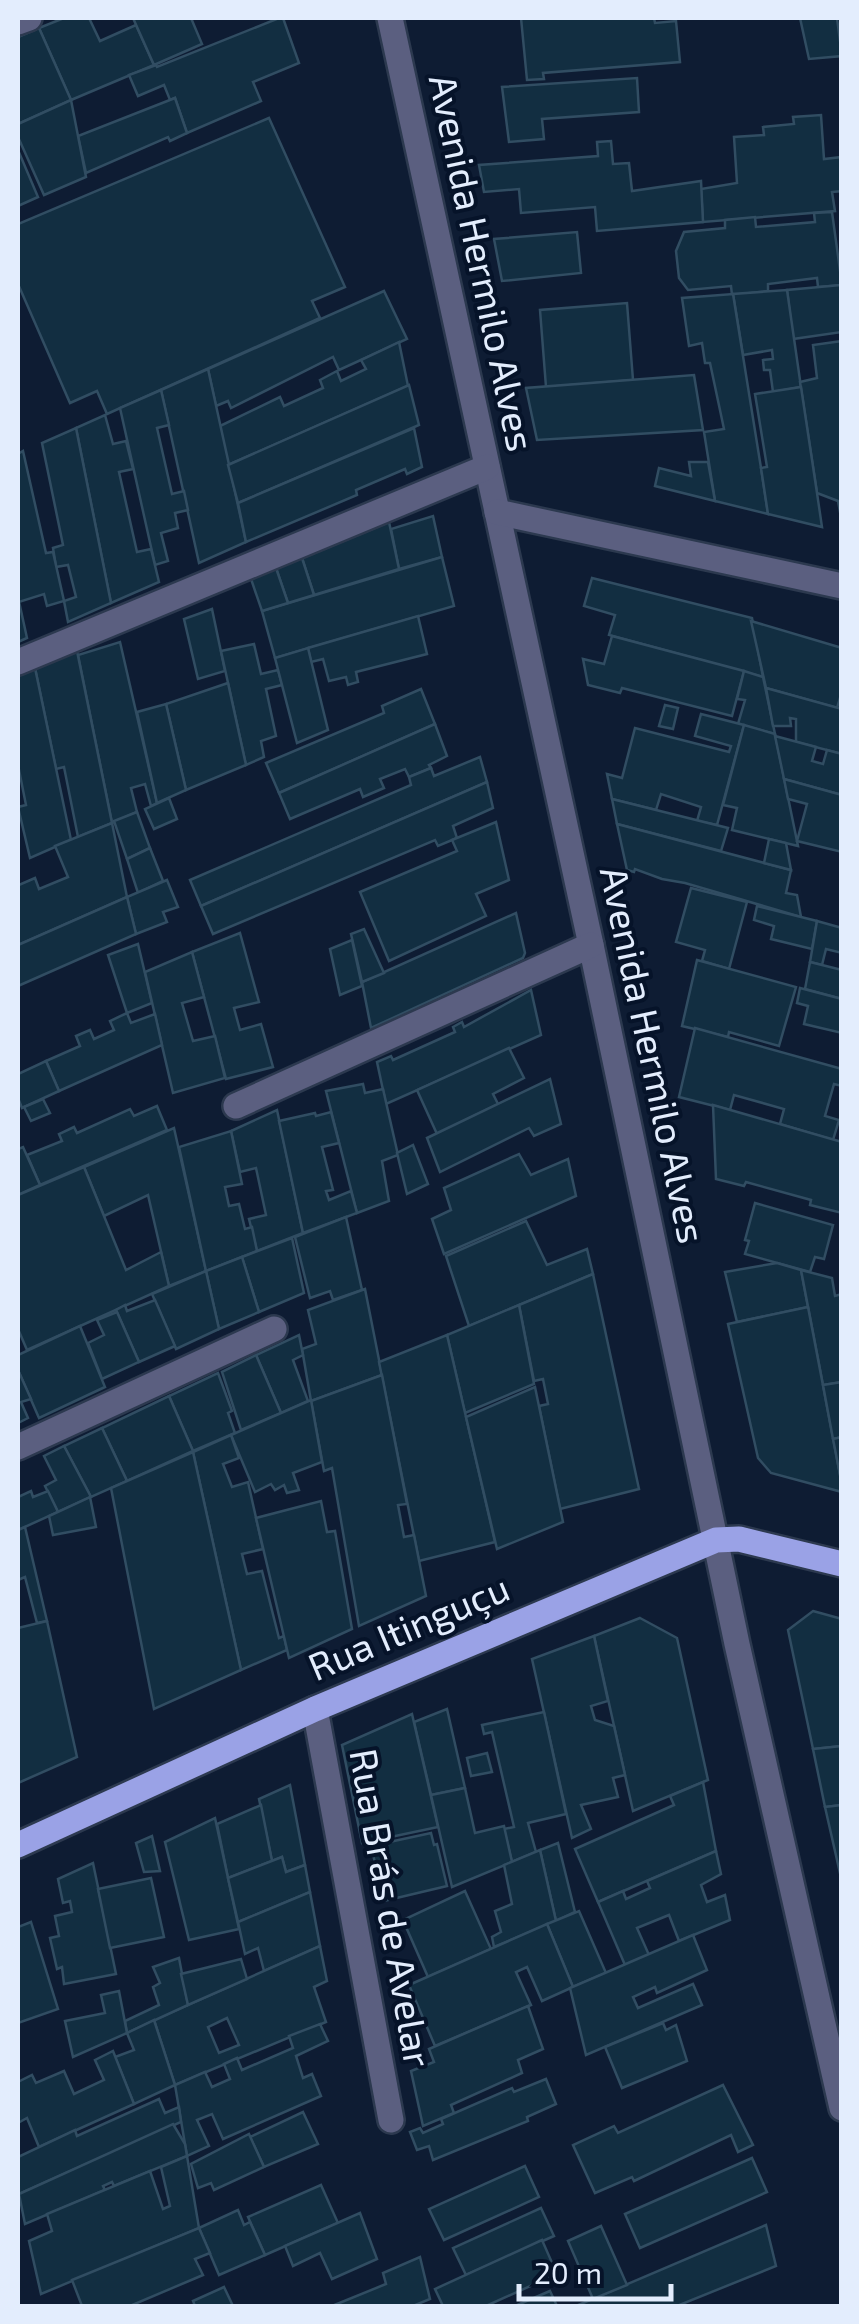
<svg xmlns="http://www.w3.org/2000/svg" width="859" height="2324" font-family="'Exo 2',sans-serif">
  <rect width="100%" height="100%" fill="#0e1c33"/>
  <g fill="#122e41" stroke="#314d62" stroke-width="2.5" fill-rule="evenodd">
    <polygon points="64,18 89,18 100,41 136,25 154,65 71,100 39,28"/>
    <polygon points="133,18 191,18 202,44 154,65"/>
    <polygon points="279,18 283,18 299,63 253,82 261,101 187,133 175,98 170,100 164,85 138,96 129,75 156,65 157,67"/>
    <polygon points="521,18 654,18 655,23 676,21 680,62 543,73 544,79 527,80"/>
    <polygon points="800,18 837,18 842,56 809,59"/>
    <polygon points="39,28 71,100 18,124 18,37"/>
    <polygon points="637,78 639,112 542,119 544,139 509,142 502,87"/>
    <polygon points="175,98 187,133 170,141 168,137 86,173 78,136"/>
    <polygon points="71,100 86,177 44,195 18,137 18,124"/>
    <polygon points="821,115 824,159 842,157 842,191 832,192 835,211 703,222 701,189 737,183 734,137 764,135 763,127 794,124 793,117"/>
    <polygon points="269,118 345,287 312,301 320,318 107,414 97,391 70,403 18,284 18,224"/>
    <polygon points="611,141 613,164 629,163 632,191 701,181 703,222 597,231 595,207 521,213 519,189 484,192 479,165 598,156 597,142"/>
    <polygon points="18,150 38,197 18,206"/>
    <polygon points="832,212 842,285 818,287 817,278 768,284 768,291 732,295 731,286 688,290 679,278 676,251 684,232 725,228 725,220 755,217 756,227 815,222 814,213"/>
    <polygon points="577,232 581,273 502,281 494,239"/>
    <polygon points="841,285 842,332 793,339 787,290"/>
    <polygon points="787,290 801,387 773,392 770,370 764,370 763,360 773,359 772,350 743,355 733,294"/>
    <polygon points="384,291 407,339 339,370 333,357 231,408 228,401 216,406 208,369"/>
    <polygon points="733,294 761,468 768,514 715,501 704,432 724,429 710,363 705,363 702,343 689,346 682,298"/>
    <polygon points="627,303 633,380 546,387 540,310"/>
    <polygon points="842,341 842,523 838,501 817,493 800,382 817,378 813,345"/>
    <polygon points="399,342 408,386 228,465 220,426 280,397 284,406 323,388 320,380 337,371 341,381 366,369 361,360"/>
    <polygon points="208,369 246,542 199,563 161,390"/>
    <polygon points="694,375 703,430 537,440 526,388"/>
    <polygon points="409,385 419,425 238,503 228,465"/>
    <polygon points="801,387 817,493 822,527 768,514 761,468 767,467 755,394"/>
    <polygon points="161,390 169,425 157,428 172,494 184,491 188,510 175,513 178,528 161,533 168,561 155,565 120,408"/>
    <polygon points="105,415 113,444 126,441 133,469 119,472 137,552 151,549 159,582 111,603 76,428"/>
    <polygon points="76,428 111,603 68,622 64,601 76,597 68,565 56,567 53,548 63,545 42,443"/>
    <polygon points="414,428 422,467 407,474 405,469 356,490 357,495 246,542 238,503"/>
    <polygon points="23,451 46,553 53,552 64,601 47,606 44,594 19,602 18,597 18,454"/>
    <polygon points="689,462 708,462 715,501 655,486 659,468 691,476"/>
    <polygon points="433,516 442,557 399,569 391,529"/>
    <polygon points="389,522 399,569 314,595 302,558"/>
    <polygon points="442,557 454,606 275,658 262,611"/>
    <polygon points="302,558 314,595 288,603 276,568"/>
    <polygon points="276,568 288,603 262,611 251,579"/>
    <polygon points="592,578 752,618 763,677 609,635 615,615 584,606"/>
    <polygon points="18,597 27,638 18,642"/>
    <polygon points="212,609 225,671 198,679 184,619"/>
    <polygon points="418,616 427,654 356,672 358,682 348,685 346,677 329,681 323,659 311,662 308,648"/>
    <polygon points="751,621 842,648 842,691 837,708 766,688"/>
    <polygon points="612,636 744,671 732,716 622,688 620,693 588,685 583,659 604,664"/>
    <polygon points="120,642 157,803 151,806 145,784 131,788 137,812 112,823 78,655"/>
    <polygon points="254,644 261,674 278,670 282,685 266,689 276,736 261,741 264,757 246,765 221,651"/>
    <polygon points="308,648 328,730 297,743 275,658"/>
    <polygon points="77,651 112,823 78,837 64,767 56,769 35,668"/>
    <polygon points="35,668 71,840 30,858 18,807 26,805 18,765 18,676"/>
    <polygon points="744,671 763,677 775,734 738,724 745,700 737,699"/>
    <polygon points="228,683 246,765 186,790 166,704"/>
    <polygon points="766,688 842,709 842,754 796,742 796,719 790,718 791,726 773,726"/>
    <polygon points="421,689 435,724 279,793 266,763 384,713 382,706"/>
    <polygon points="166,704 186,790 157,803 137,712"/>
    <polygon points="665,705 678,708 673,729 659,726"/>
    <polygon points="701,714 744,725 717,825 697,821 701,807 661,794 656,810 612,799 607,774 622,778 635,728 729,752 731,746 695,736"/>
    <polygon points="435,724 447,756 429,765 431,768 409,777 405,769 380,779 384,788 363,797 360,789 290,819 279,793"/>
    <polygon points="744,725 775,734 798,846 732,830 737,808 723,805"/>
    <polygon points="775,736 816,747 812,761 823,764 827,750 842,754 842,795 784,779"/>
    <polygon points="480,757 487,782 201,906 190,880 411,785 409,777 431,768 434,776"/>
    <polygon points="784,779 842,795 842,852 797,841 807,804 788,799"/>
    <polygon points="487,782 493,808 453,826 457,838 438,846 435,840 213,934 201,906"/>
    <polygon points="169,798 177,819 154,829 145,809"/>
    <polygon points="612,799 728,828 721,851 617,824"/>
    <polygon points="137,812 150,848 127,859 114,821"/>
    <polygon points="496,822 509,880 476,894 486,916 389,961 360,892 457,851 452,840"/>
    <polygon points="112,823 127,897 18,945 18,881 19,885 35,878 39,889 68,877 55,846"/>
    <polygon points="617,824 791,870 786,893 797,895 801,917 685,883 662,879 635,869 634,872 627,870"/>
    <polygon points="769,839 786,843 791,870 764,863"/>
    <polygon points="150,848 163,881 138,893 127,859"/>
    <polygon points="167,880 178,907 163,912 167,922 136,934 127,897"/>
    <polygon points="691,888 747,902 729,969 702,961 705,950 676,942"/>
    <polygon points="127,897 136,934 18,986 18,945"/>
    <polygon points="757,906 817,921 812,949 771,939 774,926 754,920"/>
    <polygon points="516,913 525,953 523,958 371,1028 362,982"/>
    <polygon points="817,921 842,928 842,953 826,949 822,965 810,962"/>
    <polygon points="364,929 384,973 362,982 351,934"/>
    <polygon points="240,933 259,1002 234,1008 240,1030 261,1024 273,1067 226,1079 192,952"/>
    <polygon points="352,940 362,986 340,995 330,949"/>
    <polygon points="138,944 152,1003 127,1013 108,955"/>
    <polygon points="192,952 204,997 182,1003 193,1041 215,1036 225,1078 173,1093 145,972"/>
    <polygon points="697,960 796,987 779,1046 729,1032 728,1037 682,1026"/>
    <polygon points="810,962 842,970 842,999 805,989"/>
    <polygon points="800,988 842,999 842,1033 804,1024 808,1006 797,1003"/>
    <polygon points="531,990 541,1035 386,1104 377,1062 391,1056 393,1060 455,1032 453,1027 462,1022 464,1027"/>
    <polygon points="127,1013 131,1023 155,1014 162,1045 59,1091 46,1061 80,1046 76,1036 90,1030 94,1039 114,1030 110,1021"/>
    <polygon points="695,1028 842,1069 842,1086 834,1084 825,1116 839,1120 833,1140 780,1124 784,1109 734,1095 730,1110 679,1097"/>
    <polygon points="509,1048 524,1078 493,1094 498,1104 437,1134 417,1090"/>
    <polygon points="46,1061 59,1091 22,1108 18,1098 18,1074"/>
    <polygon points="550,1079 561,1124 534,1136 529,1128 440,1172 427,1138"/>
    <polygon points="363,1084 365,1093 383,1089 398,1155 382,1161 389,1201 357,1213 326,1091"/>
    <polygon points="43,1099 50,1113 31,1121 24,1107"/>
    <polygon points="713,1105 842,1142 842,1213 810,1205 811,1200 746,1182 744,1186 716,1179"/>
    <polygon points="157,1106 167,1130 40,1185 27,1155 62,1141 59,1134 74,1127 77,1133 130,1109 134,1116"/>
    <polygon points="277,1110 303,1233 257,1251 249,1219 266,1215 256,1168 240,1172 231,1131"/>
    <polygon points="331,1112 339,1143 322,1147 333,1190 326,1191 329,1200 351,1191 357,1213 303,1233 279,1121 315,1113 316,1116"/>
    <polygon points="174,1128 206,1271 169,1286 148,1195 104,1216 84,1167"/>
    <polygon points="231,1131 242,1184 225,1187 229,1206 239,1204 245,1229 252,1227 257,1251 206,1271 179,1147"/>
    <polygon points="413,1145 428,1184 407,1194 397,1153"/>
    <polygon points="23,1147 40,1185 18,1195 18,1149"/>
    <polygon points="519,1154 531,1175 568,1159 576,1196 444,1254 432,1219 451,1210 444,1188"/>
    <polygon points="84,1167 126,1270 161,1252 169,1286 27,1350 18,1329 18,1195"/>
    <polygon points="755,1203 833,1225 824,1259 815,1257 810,1272 745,1254 749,1241 745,1240"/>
    <polygon points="346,1217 362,1290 333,1300 330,1291 310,1298 295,1237"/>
    <polygon points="526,1221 547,1265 587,1249 593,1274 469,1326 446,1256"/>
    <polygon points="292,1238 304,1293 259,1312 242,1257"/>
    <polygon points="242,1257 259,1312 219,1329 206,1271"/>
    <polygon points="777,1263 801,1270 808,1307 737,1322 725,1272"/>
    <polygon points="801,1270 832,1278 835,1296 842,1294 842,1382 823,1385"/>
    <polygon points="206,1271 219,1329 176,1349 152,1294"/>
    <polygon points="593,1274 639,1489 560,1509 539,1406 548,1404 543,1379 534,1381 519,1305"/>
    <polygon points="365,1289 382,1375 311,1401 302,1349 316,1344 308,1310"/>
    <polygon points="155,1300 175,1346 139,1362 116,1310 125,1305 127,1311"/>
    <polygon points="519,1305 534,1384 465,1413 447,1335"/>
    <polygon points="808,1307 842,1485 842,1492 771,1473 758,1458 728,1324"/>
    <polygon points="117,1312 139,1362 102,1379 88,1343 104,1335 97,1320"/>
    <polygon points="80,1326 105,1387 39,1418 18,1370 18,1355"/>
    <polygon points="299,1335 303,1355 293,1360 308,1401 281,1413 256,1355"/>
    <polygon points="447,1335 495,1542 419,1561 379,1362"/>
    <polygon points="256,1355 281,1413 241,1430 222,1372"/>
    <polygon points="18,1370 31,1399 21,1402 28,1418 18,1423"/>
    <polygon points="218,1373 232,1411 228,1413 235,1433 193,1451 169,1396"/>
    <polygon points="382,1375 407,1504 398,1505 404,1537 414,1535 426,1596 359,1626 332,1468 324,1471 311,1401"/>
    <polygon points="842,1382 842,1437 833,1439 823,1385"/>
    <polygon points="535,1387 563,1522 497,1549 466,1417"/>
    <polygon points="169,1396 193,1451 127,1481 102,1428"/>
    <polygon points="311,1400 322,1462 293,1473 299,1490 287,1493 284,1485 275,1490 271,1484 255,1492 231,1435"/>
    <polygon points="102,1428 127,1481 91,1497 64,1446"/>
    <polygon points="231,1435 239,1458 223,1464 232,1487 248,1482 263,1549 242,1554 247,1574 262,1571 279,1638 284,1636 287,1650 241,1670 193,1452"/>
    <polygon points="842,1437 842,1485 833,1439"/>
    <polygon points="64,1446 91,1497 58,1512 45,1486 56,1480 44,1456"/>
    <polygon points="193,1452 241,1670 154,1709 111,1488"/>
    <polygon points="31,1491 33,1497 48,1491 58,1512 18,1530 18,1497"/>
    <polygon points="90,1497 96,1527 53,1535 49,1516"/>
    <polygon points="321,1501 327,1532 335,1531 352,1629 289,1658 256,1518"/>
    <polygon points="25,1527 47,1621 37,1623 25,1577 18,1580 18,1530"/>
    <polygon points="813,1611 842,1619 842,1746 813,1749 788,1630"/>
    <polygon points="640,1618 677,1638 708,1780 633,1811 594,1636"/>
    <polygon points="47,1621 77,1757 18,1783 18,1628"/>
    <polygon points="594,1636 608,1701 591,1706 595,1720 614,1726 625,1775 613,1778 618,1797 581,1805 591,1829 572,1838 532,1659"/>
    <polygon points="447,1709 465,1788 431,1795 414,1722"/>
    <polygon points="544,1712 566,1814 528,1823 536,1852 512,1862 504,1829 514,1827 492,1732 484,1734 482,1725"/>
    <polygon points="412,1714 438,1827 362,1843 342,1745"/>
    <polygon points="842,1746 842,1805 825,1807 813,1749"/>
    <polygon points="487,1753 492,1772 471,1776 467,1758"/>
    <polygon points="703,1782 716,1851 598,1902 575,1849 674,1805 670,1796"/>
    <polygon points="290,1785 305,1865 286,1872 282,1857 272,1861 259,1799"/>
    <polygon points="465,1788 475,1833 504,1826 512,1862 452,1887 431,1795"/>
    <polygon points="261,1805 272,1861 228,1878 217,1824"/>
    <polygon points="842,1805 842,1882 825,1807"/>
    <polygon points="215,1818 239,1929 189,1940 165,1842"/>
    <polygon points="431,1833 434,1845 437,1844 447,1886 384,1901 371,1846"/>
    <polygon points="152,1836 160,1871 144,1872 136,1843"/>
    <polygon points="558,1843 575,1912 556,1921 540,1850"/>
    <polygon points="540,1850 556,1921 494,1947 492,1937 501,1932 495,1911 512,1904 504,1865"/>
    <polygon points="716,1851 721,1874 701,1885 707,1902 725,1895 730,1920 679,1941 669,1915 637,1928 649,1955 625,1965 598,1902 623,1891 626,1899 650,1888 647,1881"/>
    <polygon points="282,1857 286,1872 305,1865 310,1892 238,1922 228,1878"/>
    <polygon points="93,1863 116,1974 64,1984 62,1967 57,1969 50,1938 59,1936 55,1916 72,1912 70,1901 63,1903 58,1879"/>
    <polygon points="151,1878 164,1937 110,1948 98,1889"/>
    <polygon points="465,1891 491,1949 428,1977 403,1920"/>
    <polygon points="310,1892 320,1946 264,1971 258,1948 245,1954 238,1922"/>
    <polygon points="579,1911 606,1973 573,1987 547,1924"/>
    <polygon points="31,1922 58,2009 18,2023 18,1927"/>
    <polygon points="547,1924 573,1987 542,2001 527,1967 516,1972 531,2005 435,2046 409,1985"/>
    <polygon points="693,1935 707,1970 657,1993 655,1987 633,1997 638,2008 693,1984 702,2005 586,2055 570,1988"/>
    <path d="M320 1946 327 1981 314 1987 326 2022 175 2085 154 2020ZM227 2018 239 2045 219 2053 208 2027Z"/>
    <polygon points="179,1958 188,2005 127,2033 125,2021 159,2005 153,1987 160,1983 153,1967"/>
    <polygon points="241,1959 247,1979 188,2005 181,1974"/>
    <polygon points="119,1991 127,2033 73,2057 65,2021 105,2013 101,1995"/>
    <polygon points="528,2006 543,2049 518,2060 522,2073 451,2105 454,2113 423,2126 411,2071 434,2062 429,2049"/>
    <polygon points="154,2020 175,2085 134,2104 115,2057 134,2050 127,2033"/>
    <polygon points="663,2023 666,2030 676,2025 687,2061 622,2088 605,2047"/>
    <polygon points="320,2024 328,2041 296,2056 303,2078 312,2074 321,2096 223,2139 212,2114 197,2120 209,2146 187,2156 175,2085 205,2072 212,2087 230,2079 224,2064 237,2058 242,2070 293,2048 289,2036"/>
    <polygon points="113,2051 134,2104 39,2147 27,2118 18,2123 18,2082 32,2075 36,2083 64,2071 74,2094 104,2080 95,2060"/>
    <polygon points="546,2079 556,2104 527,2117 528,2121 433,2160 429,2146 417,2150 410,2132 420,2128 423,2133 443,2124 441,2119 512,2088 514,2092"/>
    <polygon points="723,2085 753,2145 738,2152 731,2135 634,2181 632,2177 595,2193 573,2145 614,2126 618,2133"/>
    <polygon points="159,2099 165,2113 179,2107 181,2122 19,2194 18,2157 75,2130 77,2136"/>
    <polygon points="303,2112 318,2144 264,2167 250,2137"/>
    <polygon points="173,2124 185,2144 187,2156 114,2186 112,2182 103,2186 105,2190 25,2224 19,2194"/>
    <polygon points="249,2134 264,2167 214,2190 211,2183 198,2188 191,2164"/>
    <polygon points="187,2156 199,2228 41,2294 29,2241 52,2231 47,2214 150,2171 163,2209 170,2206 161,2167"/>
    <polygon points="752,2158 767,2192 640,2248 625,2214"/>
    <polygon points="525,2166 539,2197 444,2240 429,2209"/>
    <polygon points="321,2185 338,2223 265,2255 248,2217"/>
    <polygon points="541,2208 554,2236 466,2275 453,2248"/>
    <polygon points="238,2210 244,2225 250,2222 265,2255 219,2275 199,2228"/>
    <polygon points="360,2213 377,2259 332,2279 320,2253 293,2266 285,2246"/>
    <polygon points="766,2225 776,2266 677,2306 576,2306"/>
    <polygon points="601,2226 627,2285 593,2299 568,2241"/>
    <polygon points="199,2228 210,2253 195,2259 203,2275 130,2306 82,2306 72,2280"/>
    <polygon points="542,2240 557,2274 486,2306 443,2306 435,2289"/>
    <polygon points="420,2257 430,2299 413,2306 332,2306 386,2284 383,2273"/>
    <polygon points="224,2287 233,2306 195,2306 193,2301"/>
    <polygon points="550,2291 557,2306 515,2306"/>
  </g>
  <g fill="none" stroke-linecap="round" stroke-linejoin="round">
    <defs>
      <g id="minor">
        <polyline points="390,18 591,945 737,1644 842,2108"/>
        <polyline points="18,22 29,18"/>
        <polyline points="497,512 842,586"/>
        <polyline points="18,662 487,467"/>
        <polyline points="236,1106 591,945"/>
        <polyline points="18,1447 274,1329"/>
        <polyline points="315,1709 391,2120"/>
      </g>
      <polyline id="major" points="18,1845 315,1709 716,1540 739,1539 842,1564"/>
    </defs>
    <use href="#minor" stroke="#2c394f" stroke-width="30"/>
    <use href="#major" stroke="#2c394f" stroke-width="30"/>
    <use href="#minor" stroke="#5b5f80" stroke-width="25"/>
    <use href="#major" stroke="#9aa2e6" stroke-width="25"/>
  </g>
  <g text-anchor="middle" stroke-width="8" stroke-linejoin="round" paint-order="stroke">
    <g font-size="38" fill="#e3edfd" stroke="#061329">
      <text transform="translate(481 263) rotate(78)" y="13">Avenida Hermilo Alves</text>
      <text transform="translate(652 1055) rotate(78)" y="13">Avenida Hermilo Alves</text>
      <text transform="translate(409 1628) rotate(-23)" y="13">Rua Itinguçu</text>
      <text transform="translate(390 1908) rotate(80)" y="13">Rua Brás de Avelar</text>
    </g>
  </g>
  <rect width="859" height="2324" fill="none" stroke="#e3edfd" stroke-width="40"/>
  <path d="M519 2284v15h152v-15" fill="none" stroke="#e3edfd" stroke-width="5"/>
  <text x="534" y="2284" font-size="30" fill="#e3edfd" stroke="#061329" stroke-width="8" paint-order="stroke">20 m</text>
</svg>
